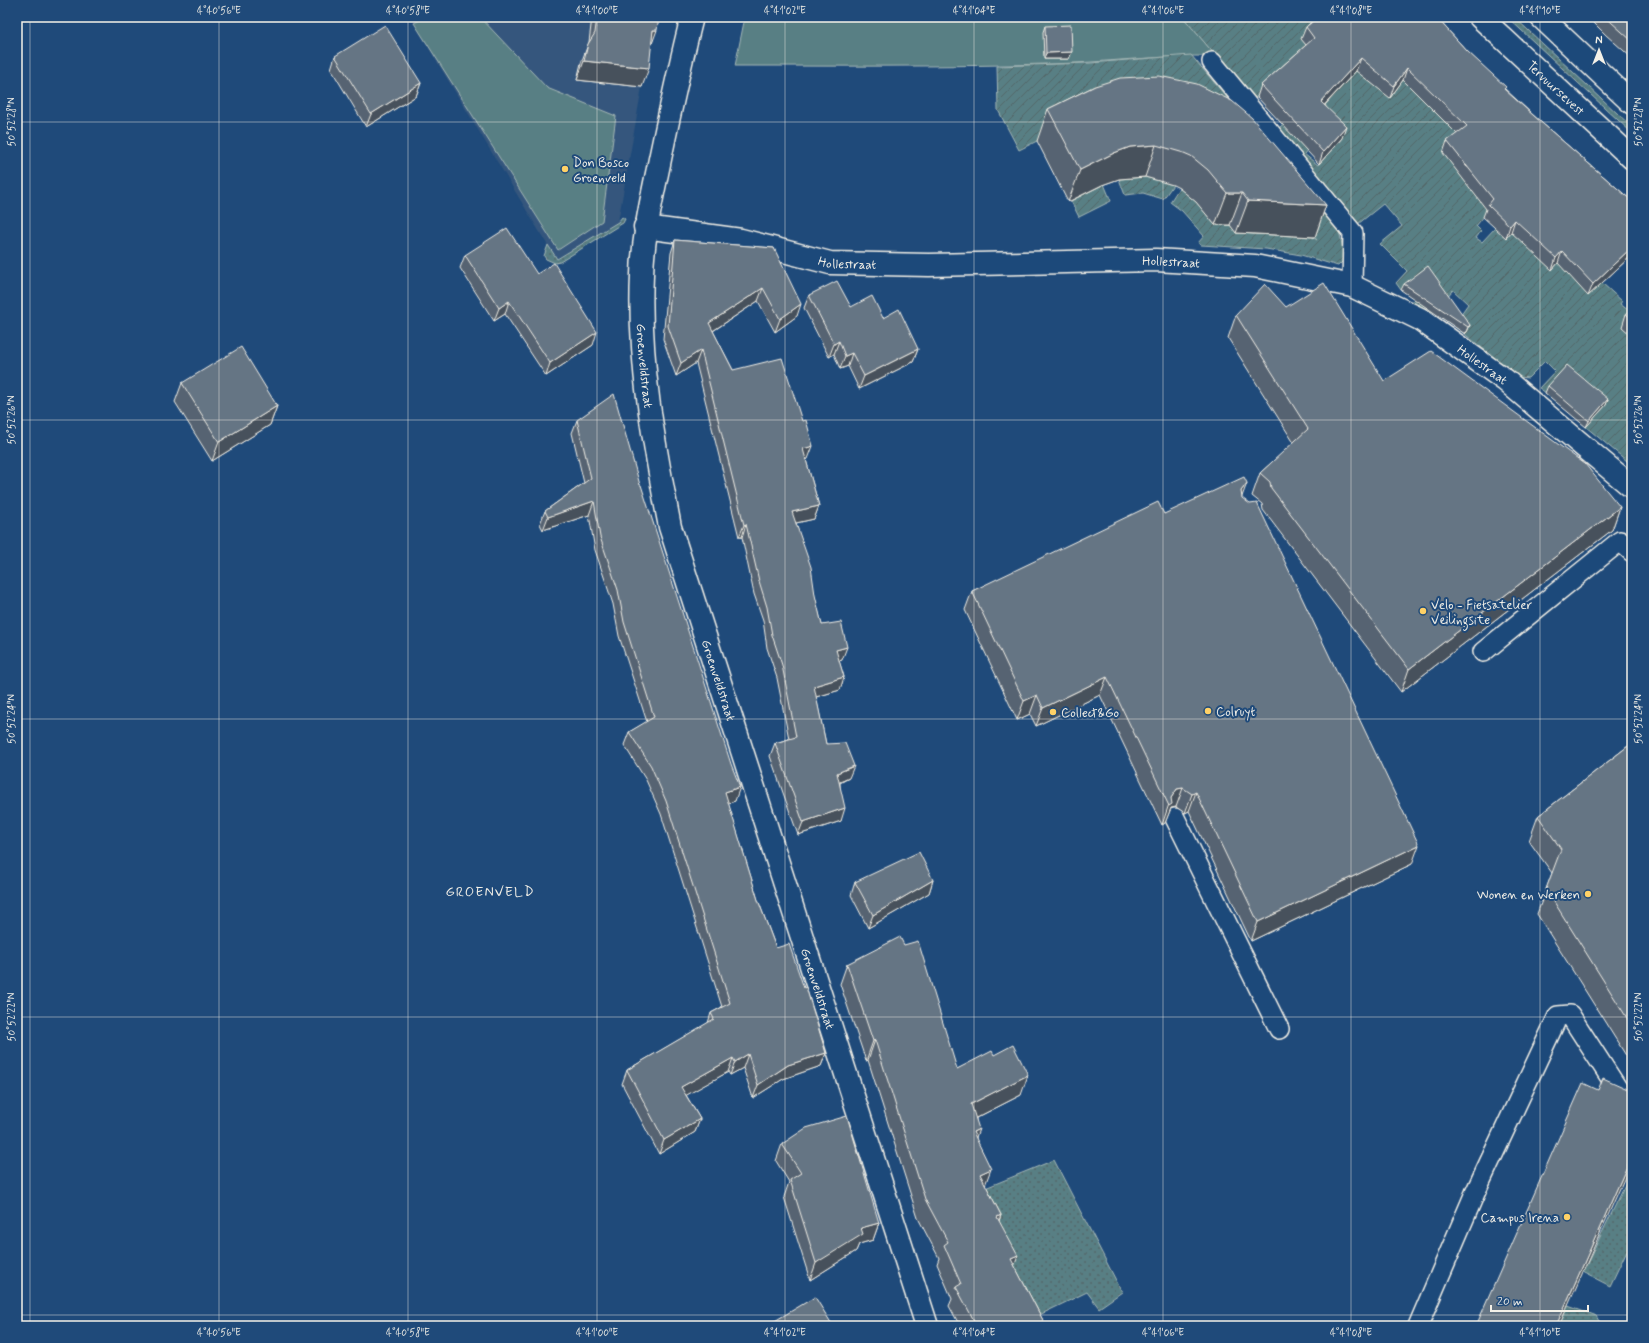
<svg xmlns="http://www.w3.org/2000/svg" width="1649" height="1343" font-family="Mynerve,sans-serif">
  <defs>
    <pattern id="grass-dots" width="8" height="8" patternUnits="userSpaceOnUse"><rect width="8" height="8" fill="#597f84"/><path d="M2 2h.1M6 6h.1" fill="none" stroke="#526668" stroke-width="1.8" stroke-linecap="round"/></pattern>
    <pattern id="garden-furrows" width="10" height="10" patternUnits="userSpaceOnUse"><rect width="10" height="10" fill="#597f84"/><path d="M-1 1l2-2M0 10L10 0M9 11l2-2" fill="none" stroke="#526668"/></pattern>
  </defs>
  <rect width="100%" height="100%" fill="#1f4a7a"/>
  <filter id="ink" filterUnits="userSpaceOnUse"><feTurbulence type="fractalNoise" baseFrequency=".025" numOctaves="2"/><feDisplacementMap in="SourceGraphic" scale="8" xChannelSelector="R" yChannelSelector="G"/><feConvolveMatrix kernelMatrix="1 2 1 2 8 2 1 2 1" color-interpolation-filters="sRGB"/></filter>
  <g filter="url(#ink)">
    <polygon fill="#34577d" points="410,17 660,17 657,19 646,49 642,87 618,222 556,259"/>
    <g fill="url(#grass-dots)" stroke="#a6b8b6">
      <polygon points="1507,17 1514,17 1632,127 1632,133"/>
      <polygon points="622,217 625,219 623,223 560,262 555,263 546,259 544,256 548,245 557,259 618,222"/>
      <polygon points="1054,1160 1122,1292 1099,1308 1087,1292 1027,1321 973,1193"/>
      <polygon points="1632,1171 1632,1240 1610,1286 1583,1272"/>
      <polygon points="1568,1306 1596,1316 1602,1326 1559,1326"/>
    </g>
    <g fill="#597f84" stroke="#a6b8b6">
      <polygon points="426,17 480,17 547,88 616,116 602,221 558,250 414,23"/>
      <path d="M745 17H1183L1216 56C1159 55 1103 63 1047 64 943 67 839 66 735 66Z"/>
    </g>
    <g fill="url(#garden-furrows)" stroke="#a6b8b6" fill-rule="evenodd">
      <path d="M1183 17H1308L1315 28 1404 79 1462 139 1506 189 1476 226 1481 231 1476 238 1482 242 1495 228 1506 238 1525 214 1622 301 1620 304 1632 313V456L1627 461 1586 427 1605 405 1546 393 1539 388 1555 371 1545 361 1528 378 1519 377 1453 325 1468 304 1453 290 1433 312 1409 303 1434 285 1425 273 1401 290 1396 283 1407 271 1380 244 1402 226 1383 204 1358 224 1278 129 1301 107 1277 80 1253 100ZM1321 133 1342 138 1318 165 1304 154Z"/>
      <polygon points="1191,55 1339,230 1345,259 1338,266 1301,255 1266,249 1201,245 1198,243 1204,236 1182,211 1170,202 1179,188 1196,202 1215,225 1230,225 1237,233 1311,236 1317,240 1244,154 1083,118 1019,150 998,110 997,66 1090,63"/>
      <polygon points="1127,177 1145,177 1173,185 1163,199 1143,193 1125,195 1119,179"/>
      <polygon points="1104,184 1111,201 1079,217 1071,201"/>
    </g>
    <g fill="none" stroke-linecap="round" stroke-linejoin="round">
      <defs>
        <g id="lane">
          <polyline points="1212,62 1353,233 1352,286"/>
          <polyline points="1483,652 1620,541 1632,552"/>
          <polyline points="1175,818 1279,1029"/>
          <polyline points="1418,1326 1475,1193 1558,1016 1570,1015 1632,1111"/>
        </g>
        <g id="street">
          <path id="s1" d="M692 17C680 64 670 111 660 159 652 198 643 235 642 275 638 360 654 444 670 527L927 1326"/>
          <path id="s2" d="M645 227 741 240 830 263 929 265 1156 260 1255 266 1352 286 1420 319 1505 380 1632 487"/>
        </g>
        <g id="primary">
          <path id="s3" d="M1480 17 1632 158"/>
          <polyline points="1541,17 1632,103"/>
        </g>
      </defs>
      <use href="#lane" stroke="#f4f1e8" stroke-width="22"/>
      <use href="#street" stroke="#f4f1e8" stroke-width="25"/>
      <use href="#primary" stroke="#f4f1e8" stroke-width="25"/>
      <use href="#lane" stroke="#1f4a7a" stroke-width="19"/>
      <use href="#street" stroke="#1f4a7a" stroke-width="22"/>
      <use href="#primary" stroke="#1f4a7a" stroke-width="22"/>
    </g>
    <g fill="#576472" stroke="#f4f1e8">
      <polygon points="592,17 660,17 659,18 651,47 642,87 577,80 581,63 589,42"/>
      <polygon points="1307,17 1436,17 1467,51 1505,89 1543,124 1632,201 1632,255 1588,296 1558,263 1552,270 1511,232 1506,238 1483,217 1486,209 1443,153 1447,141 1457,134 1403,80 1390,98 1356,71 1325,105 1342,138 1319,164 1257,97 1261,85 1306,45 1301,39 1306,27 1311,22"/>
      <polygon points="1588,17 1632,17 1632,58 1606,35"/>
      <polygon points="1045,26 1069,59 1044,59 1043,32"/>
      <polygon points="335,56 421,83 416,96 366,127 331,69"/>
      <polygon points="1095,86 1326,205 1315,237 1236,233 1230,225 1215,225 1196,202 1179,188 1173,185 1145,177 1119,179 1102,185 1068,202 1037,141 1048,109"/>
      <polygon points="675,240 774,248 797,316 775,332 758,301 713,331 733,370 808,459 806,460 819,506 814,519 796,523 822,625 842,660 839,661 844,677 840,690 816,697 826,744 849,778 840,783 841,821 798,835 770,756 775,743 789,739 777,678 767,648 763,620 754,594 742,537 739,537 696,363 676,376 663,339 671,253"/>
      <polygon points="465,255 537,274 593,345 546,376 505,314 494,321 460,268"/>
      <polygon points="1404,284 1470,325 1467,332 1465,334 1401,290"/>
      <polygon points="809,295 851,307 883,318 918,349 913,362 859,389 848,366 840,369 834,354 829,357 804,308"/>
      <polygon points="1286,307 1384,381 1620,507 1612,530 1401,692 1263,510 1262,504 1252,496 1260,473 1294,443 1228,338 1236,315"/>
      <polygon points="1632,307 1632,336 1622,327 1626,314"/>
      <polygon points="182,383 277,406 270,425 212,461 175,402"/>
      <polygon points="1548,386 1608,399 1606,405 1586,427 1545,393"/>
      <polygon points="577,420 640,485 735,801 728,803 758,900 776,948 804,988 826,1053 821,1066 783,1079 753,1098 743,1068 730,1075 728,1072 686,1095 700,1119 695,1132 659,1154 622,1084 627,1070 708,1023 711,1013 722,1007 661,814 646,780 624,745 629,732 647,722 619,636 613,604 595,550 589,515 543,530 540,524 545,511 584,483 572,433"/>
      <polygon points="1632,451 1632,465 1627,461"/>
      <polygon points="1242,498 1412,864 1251,941 1189,811 1185,813 1176,807 1171,808 1165,823 1162,825 1100,695 1036,726 1030,714 1017,720 965,610 972,591 1164,514"/>
      <polygon points="1632,743 1632,1065 1537,914 1552,873 1529,841 1538,816"/>
      <polygon points="933,880 929,893 868,928 851,895 855,882"/>
      <polygon points="904,945 957,1069 994,1055 1021,1095 976,1118 976,1138 985,1184 1001,1215 999,1221 1014,1265 1046,1326 960,1326 949,1306 952,1299 937,1264 939,1258 918,1218 868,1060 866,1061 840,984 847,964"/>
      <polygon points="782,1144 879,1223 873,1240 859,1244 856,1251 810,1280 784,1197 789,1182 776,1161"/>
      <polygon points="773,1322 833,1326 772,1326"/>
    </g>
    <g fill="#47515c" stroke="#f4f1e8">
      <polygon points="653,30 657,30 650,49"/>
      <polygon points="1072,52 1069,59 1044,59 1046,53"/>
      <polygon points="1361,58 1356,71 1316,114 1321,102"/>
      <polygon points="584,61 649,68 642,87 577,80"/>
      <polygon points="1407,68 1403,80 1390,98 1394,86"/>
      <polygon points="421,83 416,96 366,127 371,114"/>
      <polygon points="1346,126 1342,138 1319,164 1323,152"/>
      <polygon points="1156,145 1145,177 1119,179 1102,185 1068,202 1080,170 1114,153 1130,147"/>
      <polygon points="1227,193 1242,193 1230,225 1215,225"/>
      <polygon points="1248,201 1326,205 1315,237 1236,233"/>
      <polygon points="1515,220 1511,232 1506,238 1510,226"/>
      <polygon points="1632,247 1632,255 1588,296 1593,284"/>
      <polygon points="1562,251 1558,263 1552,270 1556,258"/>
      <polygon points="763,288 758,301 705,336 709,323"/>
      <polygon points="509,301 505,314 494,321 499,308"/>
      <polygon points="801,304 797,316 775,332 780,319"/>
      <polygon points="1470,325 1467,332 1465,334 1468,327"/>
      <polygon points="597,332 593,345 546,376 550,363"/>
      <polygon points="839,341 834,354 829,357 834,344"/>
      <polygon points="918,349 913,362 859,389 864,376"/>
      <polygon points="701,350 696,363 676,376 681,363"/>
      <polygon points="852,353 848,366 840,369 845,356"/>
      <polygon points="1608,399 1606,405 1586,427 1589,421"/>
      <polygon points="277,406 270,425 212,461 219,442"/>
      <polygon points="813,446 808,459 798,462 803,449"/>
      <polygon points="1247,483 1240,502 1241,491"/>
      <polygon points="594,501 589,515 543,530 548,517"/>
      <polygon points="819,506 814,519 787,525 792,512"/>
      <polygon points="1620,507 1612,530 1401,692 1409,669"/>
      <polygon points="746,524 742,537 739,537 744,525"/>
      <polygon points="847,647 842,660 831,663 836,650"/>
      <polygon points="844,677 840,690 809,699 814,686"/>
      <polygon points="1107,677 1100,695 1036,726 1043,708"/>
      <polygon points="1037,695 1030,714 1017,720 1024,701"/>
      <polygon points="854,766 849,778 833,785 837,773"/>
      <polygon points="740,787 735,801 720,806 725,792"/>
      <polygon points="1183,788 1176,807 1171,808 1165,823 1162,825 1171,798 1177,789"/>
      <polygon points="1196,792 1189,811 1185,813 1192,794"/>
      <polygon points="845,808 841,821 798,835 803,822"/>
      <polygon points="1419,845 1412,864 1251,941 1258,922"/>
      <polygon points="933,880 929,893 868,928 873,915"/>
      <polygon points="875,1040 868,1060 866,1061 873,1041"/>
      <polygon points="826,1053 821,1066 783,1079 753,1098 758,1085 788,1065"/>
      <polygon points="748,1054 743,1068 730,1075 735,1062"/>
      <polygon points="733,1058 728,1072 676,1101 681,1087"/>
      <polygon points="1028,1075 1021,1095 964,1124 971,1104"/>
      <polygon points="700,1119 695,1132 659,1154 664,1140"/>
      <polygon points="979,1129 972,1148 973,1132"/>
      <polygon points="1632,1155 1632,1161 1559,1326 1556,1326"/>
      <polygon points="991,1169 984,1188 980,1174"/>
      <polygon points="1001,1215 994,1234 997,1217"/>
      <polygon points="879,1223 873,1240 859,1244 856,1251 810,1280 816,1263 861,1228"/>
      <polygon points="1018,1256 1011,1275 1011,1259"/>
    </g>
    <g fill="#657484" stroke="#f4f1e8">
      <polygon points="597,17 659,17 657,30 653,30 649,68 584,61 588,44 595,33"/>
      <polygon points="1318,17 1436,17 1467,51 1506,87 1504,89 1543,124 1632,201 1632,247 1593,284 1562,251 1556,258 1515,220 1510,226 1488,205 1493,199 1447,141 1467,126 1407,68 1394,86 1361,58 1321,102 1346,126 1323,152 1261,85 1314,38 1306,27"/>
      <polygon points="1606,17 1632,17 1632,41 1611,22"/>
      <polygon points="385,25 421,83 371,114 335,56"/>
      <polygon points="1071,25 1072,52 1046,53 1045,26"/>
      <polygon points="1159,76 1197,84 1232,101 1252,118 1326,205 1248,201 1242,193 1227,193 1208,170 1191,156 1184,153 1156,145 1130,147 1114,153 1080,170 1048,109 1095,86 1120,78"/>
      <polygon points="507,228 537,274 554,263 597,332 550,363 509,301 499,308 465,255"/>
      <polygon points="675,240 774,248 801,304 780,319 763,288 709,323 733,370 782,358 802,421 806,420 813,446 803,449 819,506 792,512 811,567 815,595 822,625 841,622 847,647 836,650 844,677 814,686 826,744 845,743 854,766 837,773 845,808 803,822 775,743 796,737 782,665 772,635 767,607 759,581 746,524 744,525 701,350 681,363 668,326"/>
      <polygon points="1428,266 1470,325 1468,327 1404,284"/>
      <polygon points="837,281 851,307 872,296 883,318 899,309 918,349 864,376 852,353 845,356 839,341 834,344 809,295"/>
      <polygon points="1324,283 1384,381 1431,351 1585,464 1620,507 1409,669 1271,488 1270,482 1260,473 1308,429 1236,315 1265,284 1286,307"/>
      <polygon points="1632,307 1632,319 1626,314"/>
      <polygon points="241,347 277,406 219,442 182,383"/>
      <polygon points="1567,365 1608,399 1589,421 1548,386"/>
      <polygon points="614,394 640,485 641,485 731,764 740,787 725,792 758,900 776,948 789,944 804,988 806,987 826,1053 788,1065 758,1085 748,1054 735,1062 733,1058 681,1087 700,1119 664,1140 627,1070 714,1019 711,1013 730,1003 666,801 651,766 629,732 654,717 624,622 618,590 600,537 594,501 548,517 545,511 591,478 577,420"/>
      <polygon points="1244,477 1247,483 1241,491 1242,498 1250,504 1257,503 1419,845 1258,922 1196,792 1192,794 1183,788 1177,789 1171,798 1172,804 1169,806 1107,677 1043,708 1037,695 1024,701 972,591 1158,502 1164,514"/>
      <polygon points="1632,743 1632,1026 1546,889 1561,849 1538,816"/>
      <polygon points="919,852 933,880 873,915 855,882"/>
      <polygon points="900,937 904,945 918,941 957,1069 992,1051 994,1055 1013,1045 1028,1075 971,1104 979,1129 973,1132 991,1169 980,1174 1001,1215 997,1217 1018,1256 1011,1259 1046,1326 977,1326 956,1287 961,1284 944,1245 948,1242 925,1199 875,1040 873,1041 847,964"/>
      <polygon points="1603,1078 1632,1091 1632,1155 1556,1326 1476,1326 1583,1083 1598,1090"/>
      <polygon points="847,1116 879,1223 861,1228 863,1234 816,1263 790,1180 801,1173 782,1144 806,1128"/>
      <polygon points="815,1297 833,1326 776,1326 773,1322"/>
    </g>
  </g>
  <path fill="none" stroke="#f4f1e8" stroke-width="1" stroke-opacity="0.45" d="M30 17V1326M219 17V1326M408 17V1326M597 17V1326M785 17V1326M974 17V1326M1163 17V1326M1351 17V1326M1540 17V1326M17 122H1632M17 420H1632M17 719H1632M17 1017H1632M17 1315H1632"/>
  <g fill="#ffd166" stroke="#1f4a7a" stroke-width="1.5">
    <circle cx="565" cy="169" r="4"/>
    <circle cx="1423" cy="611" r="4"/>
    <circle cx="1208" cy="711" r="4"/>
    <circle cx="1053" cy="712" r="4"/>
    <circle cx="1588" cy="894" r="4"/>
    <circle cx="1567" cy="1217" r="4"/>
  </g>
  <g text-anchor="middle" stroke-width="4" stroke-linejoin="round" paint-order="stroke">
    <g font-size="13" fill="#f4f1e8" stroke="#1f4a7a">
      <text dy="5" stroke="none"><textPath href="#s3" startOffset="104">Tervuursevest</textPath></text>
      <text dy="5" stroke="none"><textPath href="#s2" startOffset="206">Hollestraat</textPath></text>
      <text dy="5" stroke="none"><textPath href="#s2" startOffset="530">Hollestraat</textPath></text>
      <text dy="5" stroke="none"><textPath href="#s2" startOffset="866">Hollestraat</textPath></text>
      <text dy="5" stroke="none"><textPath href="#s1" startOffset="354">Groenveldstraat</textPath></text>
      <text dy="5" stroke="none"><textPath href="#s1" startOffset="678">Groenveldstraat</textPath></text>
      <text dy="5" stroke="none"><textPath href="#s1" startOffset="1002">Groenveldstraat</textPath></text>
    </g>
    <g font-size="13" fill="#f4f1e8" stroke="#1f4a7a" text-anchor="start">
      <text x="573" y="167">Don Bosco<tspan x="573" dy="15">Groenveld</tspan></text>
      <text x="1431" y="609">Velo - Fietsatelier<tspan x="1431" dy="15">Veilingsite</tspan></text>
      <text x="1216" y="716">Colruyt</text>
      <text x="1061" y="717">Collect&amp;Go</text>
      <text x="1580" y="899" text-anchor="end">Wonen en Werken</text>
      <text x="1559" y="1222" text-anchor="end">Campus Irena</text>
    </g>
    <g font-size="14" letter-spacing="1" fill="#f4f1e8" stroke="#1f4a7a">
      <text x="490" y="896">GROENVELD</text>
    </g>
  </g>
  <rect width="1649" height="1343" fill="none" stroke="#1f4a7a" stroke-width="44"/>
  <g transform="translate(1599 50)" stroke="#1f4a7a" stroke-width="3" paint-order="stroke">
  <path d="M0-3L7 15L0 10L-7 15Z" fill="#f4f1e8"/>
  <text y="-6" font-size="11" font-weight="bold" text-anchor="middle" fill="#f4f1e8">N</text>
  </g>
  <path d="M1491 1305v6h97v-6" fill="none" stroke="#f4f1e8" stroke-width="2"/>
  <text x="1497" y="1305" font-size="12" fill="#f4f1e8" stroke="#1f4a7a" stroke-width="3" paint-order="stroke">20 m</text>
  <rect x="22" y="22" width="1605" height="1299" fill="none" stroke="#f4f1e8" stroke-width="1.5"/>
  <g font-size="10" text-anchor="middle" fill="#f4f1e8">
    <text x="219" y="14">4°40'56"E</text>
    <text x="408" y="14">4°40'58"E</text>
    <text x="597" y="14">4°41'00"E</text>
    <text x="785" y="14">4°41'02"E</text>
    <text x="974" y="14">4°41'04"E</text>
    <text x="1163" y="14">4°41'06"E</text>
    <text x="1351" y="14">4°41'08"E</text>
    <text x="1540" y="14">4°41'10"E</text>
    <text transform="translate(11 122) rotate(-90)" y="4">50°52'28"N</text>
    <text transform="translate(1638 122) rotate(-90)" y="4">50°52'28"N</text>
    <text transform="translate(11 420) rotate(-90)" y="4">50°52'26"N</text>
    <text transform="translate(1638 420) rotate(-90)" y="4">50°52'26"N</text>
    <text transform="translate(11 719) rotate(-90)" y="4">50°52'24"N</text>
    <text transform="translate(1638 719) rotate(-90)" y="4">50°52'24"N</text>
    <text transform="translate(11 1017) rotate(-90)" y="4">50°52'22"N</text>
    <text transform="translate(1638 1017) rotate(-90)" y="4">50°52'22"N</text>
    <text x="219" y="1336">4°40'56"E</text>
    <text x="408" y="1336">4°40'58"E</text>
    <text x="597" y="1336">4°41'00"E</text>
    <text x="785" y="1336">4°41'02"E</text>
    <text x="974" y="1336">4°41'04"E</text>
    <text x="1163" y="1336">4°41'06"E</text>
    <text x="1351" y="1336">4°41'08"E</text>
    <text x="1540" y="1336">4°41'10"E</text>
  </g>
</svg>
